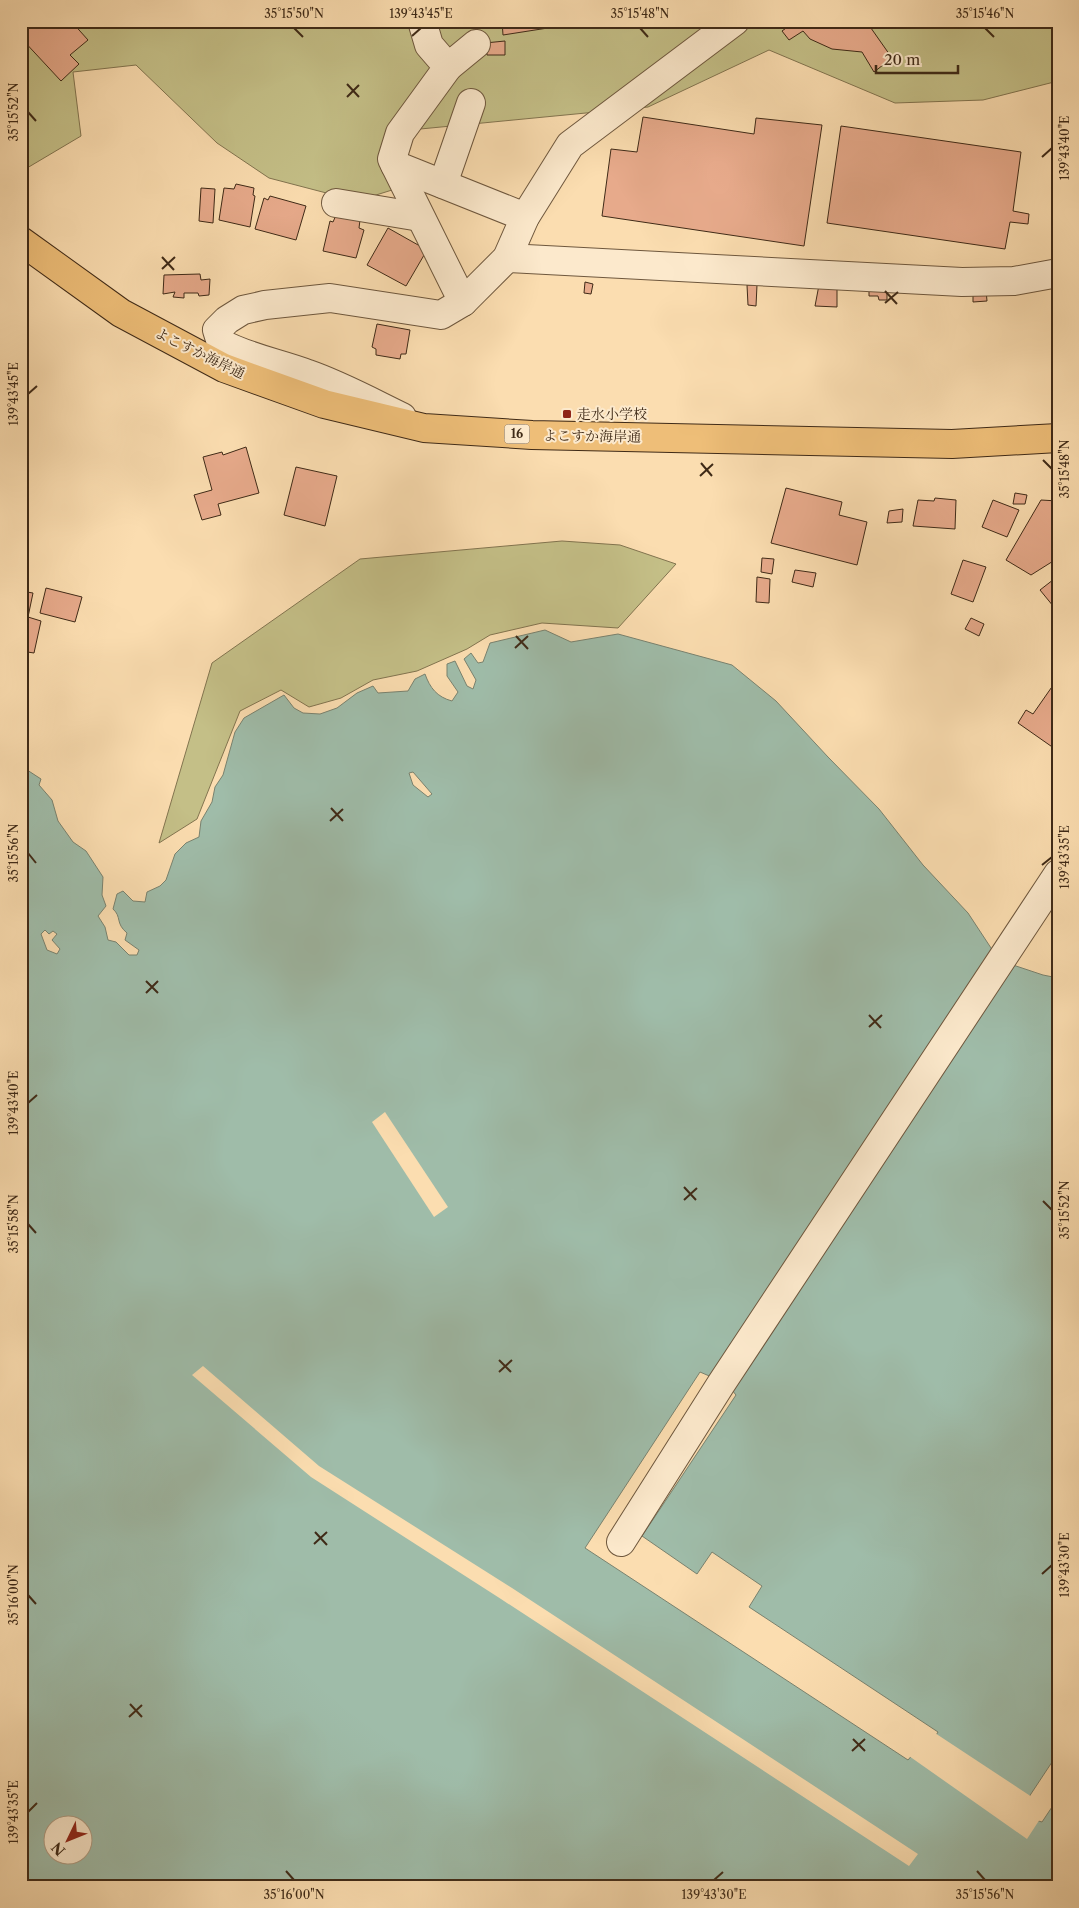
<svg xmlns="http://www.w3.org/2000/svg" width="1079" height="1908" font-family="'Libre Caslon Text','Noto Serif JP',serif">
  <rect width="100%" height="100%" fill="#fbddb0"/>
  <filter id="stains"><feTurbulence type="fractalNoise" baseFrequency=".004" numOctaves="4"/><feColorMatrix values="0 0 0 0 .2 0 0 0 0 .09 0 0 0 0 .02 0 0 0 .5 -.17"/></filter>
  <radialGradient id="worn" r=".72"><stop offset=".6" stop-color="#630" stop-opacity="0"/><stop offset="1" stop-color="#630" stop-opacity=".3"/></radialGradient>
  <g fill="#c4bf87" stroke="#82744f">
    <polygon points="21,21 1058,21 1058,81 983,100 895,103 769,50 648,107 410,130 395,165 392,190 357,201 269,178 217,143 136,65 73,72 81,136 22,171"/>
    <polygon points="562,541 620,545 676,564 618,628 542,623 490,635 467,649 417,671 373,680 341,698 309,707 281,690 240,711 197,819 159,843 212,663 360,559"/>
  </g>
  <path fill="#9fbca9" stroke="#79826f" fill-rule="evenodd" d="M545 630 571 642 618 634 732 665 776 701 828 757 879 809 923 865 968 913 993 951 714 1378 700 1372 585 1548 908 1760 920 1746 927 1750 938 1732 749 1607 762 1586 712 1552 697 1574 642 1536 736 1395 732 1390 1010 964 1043 975 1058 978V1753L1021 1809 1035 1820 1042 1822 1058 1798V1887H21V766L41 779 39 785 52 800 58 821 73 842 86 851 103 877 102 895 106 906 98 916 105 927 108 940 116 942 129 955H137L139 950 125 940 127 933C115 923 122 917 113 909L117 894 123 891 133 901 145 902 147 892 160 886 166 880 175 854 186 843 199 837 201 821 212 802 215 787 223 775 235 732 244 718 284 695 294 708 303 713 320 714 337 708 357 693 373 686 378 693 408 691 415 679 425 674C430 688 437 697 452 701L458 692 447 676V664L455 661 467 686 473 689 476 680 464 659 471 653 478 663 483 662 490 643ZM413 772 432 794 428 797 413 785 409 773ZM45 930 49 934 53 931 57 934 52 940 60 949 57 954 47 950 41 934ZM52 1826H82V1856H52Z"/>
  <g fill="#fbddb0">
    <polygon points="385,1112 448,1207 434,1217 372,1122"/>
    <polygon points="203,1366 319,1466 512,1588 918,1854 909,1866 501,1599 311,1477 192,1375"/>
    <polygon points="747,1609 1032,1797 1024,1809 1030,1810 1040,1819 1027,1839 909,1756 919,1744 926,1747 934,1733"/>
  </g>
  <g fill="#e7aa8b" stroke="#3f2a17">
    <polygon points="21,21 71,21 88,40 70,55 79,64 61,81 21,38"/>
    <polygon points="262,21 306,21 262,28"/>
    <polygon points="502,21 567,21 567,25 503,35"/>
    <polygon points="796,21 866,21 892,58 874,72 862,52 832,49 810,39 803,31 789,40 782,31"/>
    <polygon points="505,41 505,55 487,55 485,43"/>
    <polygon points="643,117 754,134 756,118 822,125 804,246 602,216 611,149 637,152"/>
    <polygon points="841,126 1021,152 1013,211 1029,214 1028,224 1010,222 1005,249 827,223"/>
    <polygon points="236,184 254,188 253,195 255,196 250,227 219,220 224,188 234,189"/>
    <polygon points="201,188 215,189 213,223 199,221"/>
    <polygon points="270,196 306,206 296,240 255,229 264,198 268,200"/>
    <polygon points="337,213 360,220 359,228 364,230 356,258 323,251 330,221 333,222"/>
    <polygon points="388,228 427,250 406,286 367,265"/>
    <polygon points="200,274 201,280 210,279 209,295 199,296 198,293 184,293 184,298 173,297 175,292 163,294 164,275"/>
    <polygon points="585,282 593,284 591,294 584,293"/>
    <polygon points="747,285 757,285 756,306 748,305"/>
    <polygon points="819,285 837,286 837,307 815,306"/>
    <polygon points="869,286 887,291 887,300 879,300 878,296 869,296"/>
    <polygon points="986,290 987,301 973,302 973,291"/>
    <polygon points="377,324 410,330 406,354 401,354 400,359 376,355 376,349 372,347"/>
    <polygon points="246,447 259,493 218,504 221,515 202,520 194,495 212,490 203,457 222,452 223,455"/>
    <polygon points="296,467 337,476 325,526 284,515"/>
    <polygon points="786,488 842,502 839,515 867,522 857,565 771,543"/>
    <polygon points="1015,493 1027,495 1025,504 1013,504"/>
    <polygon points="935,498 956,500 955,529 913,526 918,500 934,501"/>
    <polygon points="993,500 1019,510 1007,537 982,527"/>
    <polygon points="1041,500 1058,501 1058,558 1031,575 1006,560"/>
    <polygon points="903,509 902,522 887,523 889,511"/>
    <polygon points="762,558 774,559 772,574 761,572"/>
    <polygon points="963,560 986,567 973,602 951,594"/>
    <polygon points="795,570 816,573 813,587 792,582"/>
    <polygon points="1058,576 1058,612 1040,590"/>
    <polygon points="757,577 770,579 769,603 756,602"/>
    <polygon points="46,588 82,597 75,622 40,613"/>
    <polygon points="21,591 33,593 28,617 41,621 34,653 21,651"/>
    <polygon points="971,618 984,624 979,636 965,629"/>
    <polygon points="1056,681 1058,682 1058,751 1018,723 1026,710 1033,714"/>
  </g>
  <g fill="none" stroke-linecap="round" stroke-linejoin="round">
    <defs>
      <g id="minor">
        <polyline points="422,21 429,45 448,67 400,133 392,159 463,302"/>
        <polyline points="448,67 476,44"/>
        <polyline points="395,165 525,217"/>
        <polyline points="443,184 471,103"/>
        <polyline points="336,203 420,217"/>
        <polyline points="507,258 962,282 1014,281 1058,273"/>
        <path d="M402 417C371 402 340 385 308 374 279 363 248 358 221 343L217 330 227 320 243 310 265 305 330 298 441 315 463 302 507 258 525 217 570 145 735 21"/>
        <polyline points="621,1542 721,1384 1058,874"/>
      </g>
      <polyline id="highway" points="21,241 121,313 224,368 324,404 424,428 532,435 952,444 1058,438"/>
    </defs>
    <use href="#minor" stroke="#6e573d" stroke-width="30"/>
    <use href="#highway" stroke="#3f2a17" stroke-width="30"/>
    <use href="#minor" stroke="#fce9cc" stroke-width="28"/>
    <use href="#highway" stroke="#eebe78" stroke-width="28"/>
  </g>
  <path fill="none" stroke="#3f2a17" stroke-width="2" d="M294 28 303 37M640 28 648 37M985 28 994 37M412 36 421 28M347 84 359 97M347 97 359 85M28 112 36 121M1042 157 1052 148M162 257 174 270M162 269 175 257M885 291 897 304M885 303 898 292M28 394 37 386M1043 460 1052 469M701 463 712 476M700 476 713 464M516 636 528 649M515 648 528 636M331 808 343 821M330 821 343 809M28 853 36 863M1042 865 1052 857M146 981 158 993M146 993 158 981M869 1015 881 1028M869 1027 882 1015M28 1103 37 1095M684 1187 696 1200M684 1200 697 1188M1043 1201 1052 1210M28 1224 36 1233M499 1360 511 1372M499 1372 512 1360M315 1532 327 1545M314 1544 327 1532M1042 1574 1052 1565M28 1595 36 1604M130 1704 142 1717M129 1717 142 1705M853 1739 865 1751M852 1751 865 1739M28 1812 37 1803M286 1871 294 1880M977 1871 985 1880M714 1880 723 1872"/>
  <rect fill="#8f2418" stroke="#fce9cc" stroke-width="2" x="562" y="409" width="10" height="10" rx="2.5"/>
  <g text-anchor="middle" stroke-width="4" stroke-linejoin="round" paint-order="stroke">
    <rect fill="#fce9cc" stroke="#78634d" stroke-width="1" x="504.5" y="424.5" width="25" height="19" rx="4"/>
    <g font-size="12" font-weight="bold" fill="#3f2a17">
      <text x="517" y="438">16</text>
    </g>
    <g font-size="14" fill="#3f2a17" stroke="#fce9cc">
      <text transform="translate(200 353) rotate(26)" y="5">よこすか海岸通</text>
      <text transform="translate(592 436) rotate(1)" y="5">よこすか海岸通</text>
    </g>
    <g font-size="14" fill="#3f2a17" stroke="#fce9cc" text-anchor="start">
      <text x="577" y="419">走水小学校</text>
    </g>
  </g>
  <rect width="1079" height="1908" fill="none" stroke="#fbddb0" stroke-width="55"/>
  <g transform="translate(68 1840) rotate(227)"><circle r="24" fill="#fce9cc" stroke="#b09d84"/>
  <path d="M0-4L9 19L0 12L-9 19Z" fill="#8f2418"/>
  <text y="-8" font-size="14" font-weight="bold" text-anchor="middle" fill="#3f2a17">N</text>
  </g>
  <path d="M876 65v8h82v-8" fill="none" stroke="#3f2a17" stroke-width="2.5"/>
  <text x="884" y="65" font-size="15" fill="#3f2a17" stroke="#fce9cc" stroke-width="4" paint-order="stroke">20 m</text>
  <rect x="28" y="28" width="1024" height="1852" fill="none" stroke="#3f2a17" stroke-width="2"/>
  <g font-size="12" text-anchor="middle" fill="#3f2a17">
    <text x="294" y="18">35°15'50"N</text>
    <text x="421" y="18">139°43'45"E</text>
    <text x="640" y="18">35°15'48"N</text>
    <text x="985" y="18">35°15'46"N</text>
    <text transform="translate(14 112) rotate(-90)" y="4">35°15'52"N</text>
    <text transform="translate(1065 148) rotate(-90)" y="4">139°43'40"E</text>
    <text transform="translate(14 394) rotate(-90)" y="4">139°43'45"E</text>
    <text transform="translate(1065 469) rotate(-90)" y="4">35°15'48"N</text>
    <text transform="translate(14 853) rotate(-90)" y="4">35°15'56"N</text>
    <text transform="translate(1065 857) rotate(-90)" y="4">139°43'35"E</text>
    <text transform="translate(14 1103) rotate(-90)" y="4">139°43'40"E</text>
    <text transform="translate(1065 1210) rotate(-90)" y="4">35°15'52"N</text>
    <text transform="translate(14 1224) rotate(-90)" y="4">35°15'58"N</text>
    <text transform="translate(1065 1565) rotate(-90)" y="4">139°43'30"E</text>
    <text transform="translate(14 1595) rotate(-90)" y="4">35°16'00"N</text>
    <text transform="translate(14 1812) rotate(-90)" y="4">139°43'35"E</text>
    <text x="294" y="1899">35°16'00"N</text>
    <text x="714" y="1899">139°43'30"E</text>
    <text x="985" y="1899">35°15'56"N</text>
  </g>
  <rect width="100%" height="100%" filter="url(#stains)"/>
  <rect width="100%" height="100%" fill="url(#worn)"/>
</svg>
